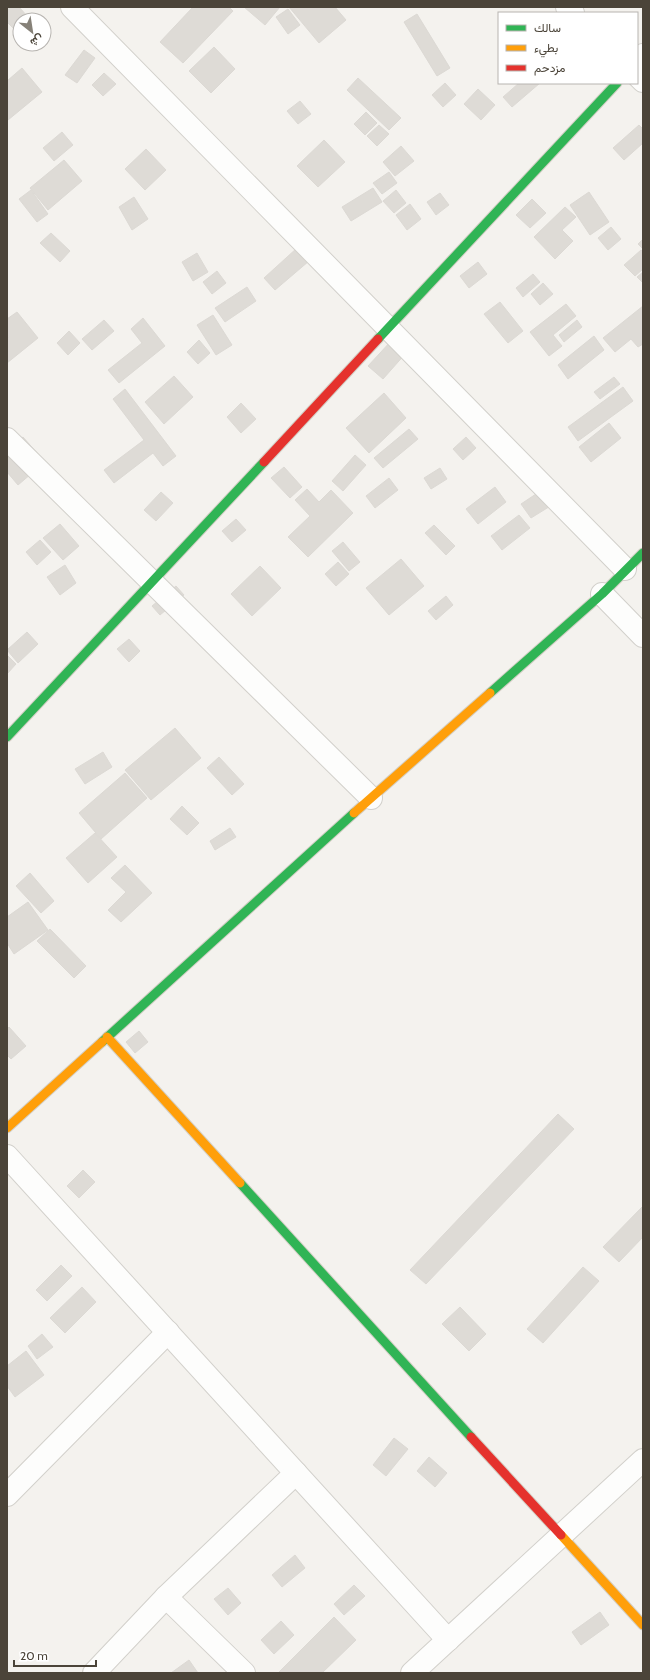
<svg xmlns="http://www.w3.org/2000/svg" width="650" height="1680" font-family="Cabin,Vazirmatn,sans-serif">
  <rect width="100%" height="100%" fill="#f4f2ee"/>
  <g fill="#dedbd6" stroke="#dcd9d4">
    <polygon points="7,7 19,7 28,17 26,20 20,20 20,25 15,30 7,22"/>
    <polygon points="193,7 229,7 233,11 183,63 160,42"/>
    <polygon points="244,7 280,7 265,25"/>
    <polygon points="289,7 335,7 346,20 319,43"/>
    <polygon points="288,9 300,25 288,34 276,17"/>
    <polygon points="417,14 450,68 437,76 404,22"/>
    <polygon points="214,47 235,69 211,93 189,71"/>
    <polygon points="84,50 95,58 77,83 65,75"/>
    <polygon points="22,68 42,92 8,120 7,81"/>
    <polygon points="104,73 116,84 103,96 92,85"/>
    <polygon points="358,78 401,118 389,130 347,90"/>
    <polygon points="445,83 456,95 443,107 432,95"/>
    <polygon points="519,83 540,83 512,107 503,97"/>
    <polygon points="478,89 495,105 481,120 464,104"/>
    <polygon points="300,101 311,114 298,124 287,111"/>
    <polygon points="366,112 377,123 365,135 354,124"/>
    <polygon points="379,125 389,134 377,146 367,136"/>
    <polygon points="639,125 643,129 643,143 624,160 613,148"/>
    <polygon points="62,132 73,145 54,161 43,148"/>
    <polygon points="324,140 345,162 318,187 297,166"/>
    <polygon points="401,146 414,161 395,176 383,162"/>
    <polygon points="146,149 166,170 145,190 125,169"/>
    <polygon points="64,160 82,181 48,210 30,188"/>
    <polygon points="389,172 397,183 382,194 373,183"/>
    <polygon points="373,188 382,202 351,221 342,207"/>
    <polygon points="31,190 48,214 37,222 19,199"/>
    <polygon points="396,190 406,203 394,213 383,201"/>
    <polygon points="589,192 609,222 590,235 570,205"/>
    <polygon points="440,193 449,205 436,215 427,202"/>
    <polygon points="134,197 148,219 132,230 119,207"/>
    <polygon points="532,199 546,213 530,228 516,215"/>
    <polygon points="410,204 421,219 407,230 396,215"/>
    <polygon points="565,207 576,217 562,230 573,241 555,259 534,237"/>
    <polygon points="611,227 621,239 608,250 598,238"/>
    <polygon points="51,233 70,251 60,262 40,243"/>
    <polygon points="643,239 643,249 638,244"/>
    <polygon points="297,248 309,261 275,290 264,278"/>
    <polygon points="641,250 643,252 643,269 635,276 624,265"/>
    <polygon points="197,253 208,272 193,281 182,262"/>
    <polygon points="478,262 487,274 469,288 460,276"/>
    <polygon points="217,271 226,283 212,294 203,282"/>
    <polygon points="643,272 643,283 637,277"/>
    <polygon points="533,274 540,282 523,297 516,288"/>
    <polygon points="543,283 553,294 540,305 531,294"/>
    <polygon points="247,287 256,301 225,322 215,308"/>
    <polygon points="500,302 523,331 508,343 484,314"/>
    <polygon points="566,304 576,316 553,335 562,346 549,356 530,332"/>
    <polygon points="643,306 643,344 638,347 631,339 615,352 603,338"/>
    <polygon points="17,312 38,338 7,363 7,339 9,337 7,334 7,319"/>
    <polygon points="213,315 232,345 216,355 197,325"/>
    <polygon points="143,318 165,346 119,383 108,370 142,343 131,329"/>
    <polygon points="104,320 114,331 92,350 82,339"/>
    <polygon points="577,320 582,327 564,342 559,335"/>
    <polygon points="69,331 80,343 68,355 57,343"/>
    <polygon points="594,336 604,350 568,379 558,365"/>
    <polygon points="199,340 210,353 198,364 187,352"/>
    <polygon points="392,340 406,353 383,379 368,366"/>
    <polygon points="174,376 193,397 164,424 145,402"/>
    <polygon points="614,377 620,384 600,399 594,392"/>
    <polygon points="623,387 633,401 578,441 568,427"/>
    <polygon points="125,389 176,456 163,466 153,453 114,483 104,470 144,440 113,399"/>
    <polygon points="384,393 406,418 369,453 346,428"/>
    <polygon points="241,403 256,419 241,433 227,417"/>
    <polygon points="609,423 621,438 591,462 579,447"/>
    <polygon points="409,429 418,439 383,468 374,458"/>
    <polygon points="23,437 45,462 18,485 7,472 7,450"/>
    <polygon points="466,437 476,448 463,460 453,449"/>
    <polygon points="355,455 366,465 343,491 332,481"/>
    <polygon points="284,467 302,487 290,498 271,478"/>
    <polygon points="440,468 447,479 431,489 424,478"/>
    <polygon points="389,478 398,490 375,508 366,496"/>
    <polygon points="495,487 506,502 478,524 466,509"/>
    <polygon points="307,489 319,502 331,490 353,513 308,557 288,537 310,516 295,500"/>
    <polygon points="542,490 552,505 531,518 521,504"/>
    <polygon points="161,492 173,503 156,521 144,510"/>
    <polygon points="519,515 530,528 502,550 491,536"/>
    <polygon points="236,519 246,530 232,542 222,531"/>
    <polygon points="60,524 79,546 63,560 43,538"/>
    <polygon points="434,525 455,546 446,555 425,533"/>
    <polygon points="40,540 51,552 37,565 26,552"/>
    <polygon points="343,542 360,562 349,571 332,551"/>
    <polygon points="401,559 424,586 389,615 366,588"/>
    <polygon points="338,562 349,574 336,586 325,574"/>
    <polygon points="65,565 76,583 60,595 47,577"/>
    <polygon points="260,566 281,588 252,616 231,594"/>
    <polygon points="176,586 184,595 160,615 152,606"/>
    <polygon points="446,596 453,605 436,620 428,611"/>
    <polygon points="27,632 38,644 18,663 7,650"/>
    <polygon points="129,639 140,651 129,662 117,649"/>
    <polygon points="7,655 16,664 7,674"/>
    <polygon points="175,728 201,758 151,800 125,770"/>
    <polygon points="103,752 112,767 85,784 75,769"/>
    <polygon points="219,757 244,784 232,795 207,768"/>
    <polygon points="125,773 147,798 101,839 79,813"/>
    <polygon points="182,806 199,823 187,835 170,819"/>
    <polygon points="230,828 236,837 215,850 210,841"/>
    <polygon points="95,833 117,857 88,883 66,858"/>
    <polygon points="125,865 152,893 121,922 108,910 126,892 111,878"/>
    <polygon points="30,873 54,901 41,913 16,886"/>
    <polygon points="28,902 48,930 14,954 7,943 7,917"/>
    <polygon points="50,929 86,966 74,978 37,941"/>
    <polygon points="9,1027 26,1046 11,1059 7,1055 7,1029"/>
    <polygon points="139,1031 148,1042 135,1053 126,1042"/>
    <polygon points="558,1114 574,1129 426,1284 410,1270"/>
    <polygon points="83,1170 95,1182 79,1198 67,1186"/>
    <polygon points="643,1206 643,1237 619,1262 603,1247"/>
    <polygon points="61,1265 72,1276 47,1301 36,1290"/>
    <polygon points="583,1267 599,1281 543,1343 527,1329"/>
    <polygon points="82,1287 96,1302 65,1333 50,1318"/>
    <polygon points="460,1307 486,1334 469,1351 442,1324"/>
    <polygon points="42,1334 53,1347 37,1359 28,1346"/>
    <polygon points="26,1351 44,1375 15,1397 7,1386 7,1366"/>
    <polygon points="394,1438 408,1449 386,1476 373,1465"/>
    <polygon points="429,1457 447,1473 435,1487 417,1471"/>
    <polygon points="295,1555 305,1568 282,1587 272,1575"/>
    <polygon points="354,1585 365,1596 344,1615 334,1604"/>
    <polygon points="228,1588 241,1603 228,1615 214,1599"/>
    <polygon points="600,1612 609,1625 581,1645 572,1632"/>
    <polygon points="334,1617 356,1640 322,1673 278,1673"/>
    <polygon points="281,1621 294,1635 274,1654 261,1640"/>
    <polygon points="189,1660 198,1673 171,1673"/>
  </g>
  <g fill="none" stroke-linecap="round" stroke-linejoin="round">
    <defs>
      <g id="street">
        <polyline points="72,7 625,569"/>
        <polyline points="567,7 573,13"/>
        <polyline points="637,62 643,55"/>
        <polyline points="637,75 643,81"/>
        <polyline points="7,439 371,798"/>
        <polyline points="602,594 643,636"/>
        <polyline points="7,1156 448,1640"/>
        <polyline points="7,1495 168,1332"/>
        <polyline points="166,1597 244,1673"/>
        <polyline points="94,1673 166,1597 296,1473"/>
        <polyline points="412,1673 643,1460"/>
      </g>
      <g id="fast">
        <polyline points="378,339 617,83"/>
        <polyline points="490,693 602,594 643,553"/>
        <polyline points="7,737 264,462"/>
        <polyline points="102,1042 354,813"/>
        <polyline points="240,1183 471,1437"/>
      </g>
      <g id="slow">
        <polyline points="354,813 490,693"/>
        <polyline points="107,1037 240,1183"/>
        <polyline points="7,1128 102,1042"/>
        <polyline points="561,1535 643,1625"/>
      </g>
      <g id="jam">
        <polyline points="264,462 378,339"/>
        <polyline points="471,1437 561,1535"/>
      </g>
    </defs>
    <use href="#street" stroke="#d2d0cb" stroke-width="24"/>
    <use href="#fast" stroke="#d3cfc5" stroke-width="11"/>
    <use href="#slow" stroke="#d3cfc5" stroke-width="11"/>
    <use href="#jam" stroke="#d3cfc5" stroke-width="11"/>
    <use href="#street" stroke="#fdfdfc" stroke-width="22"/>
    <use href="#fast" stroke="#30b455" stroke-width="9"/>
    <use href="#slow" stroke="#ff9f0a" stroke-width="9"/>
    <use href="#jam" stroke="#e5322d" stroke-width="9"/>
  </g>
  <rect width="650" height="1680" fill="none" stroke="#4b4439" stroke-width="16"/>
  <rect x="498" y="12" width="140" height="72" fill="#ffffff" stroke="#b7b4b0"/>
  <rect x="506" y="25" width="20" height="6" fill="#30b455" stroke="#b7b4b0"/>
  <text x="534" y="32" font-size="12" fill="#4b4439">سالك</text>
  <rect x="506" y="45" width="20" height="6" fill="#ff9f0a" stroke="#b7b4b0"/>
  <text x="534" y="52" font-size="12" fill="#4b4439">بطيء</text>
  <rect x="506" y="65" width="20" height="6" fill="#e5322d" stroke="#b7b4b0"/>
  <text x="534" y="72" font-size="12" fill="#4b4439">مزدحم</text>
  <g transform="translate(32 32) rotate(150)"><circle r="19" fill="#ffffff" stroke="#b7b4b0"/>
  <path d="M0-3L7 15L0 10L-7 15Z" fill="#868178"/>
  <text y="-6" font-size="11" font-weight="bold" text-anchor="middle" fill="#4b4439">ش</text>
  </g>
  <path d="M14 1660v6h82v-6" fill="none" stroke="#4b4439" stroke-width="2"/>
  <text x="20" y="1660" font-size="12" fill="#4b4439" stroke="#ffffff" stroke-width="3" paint-order="stroke">20 m</text>
</svg>
